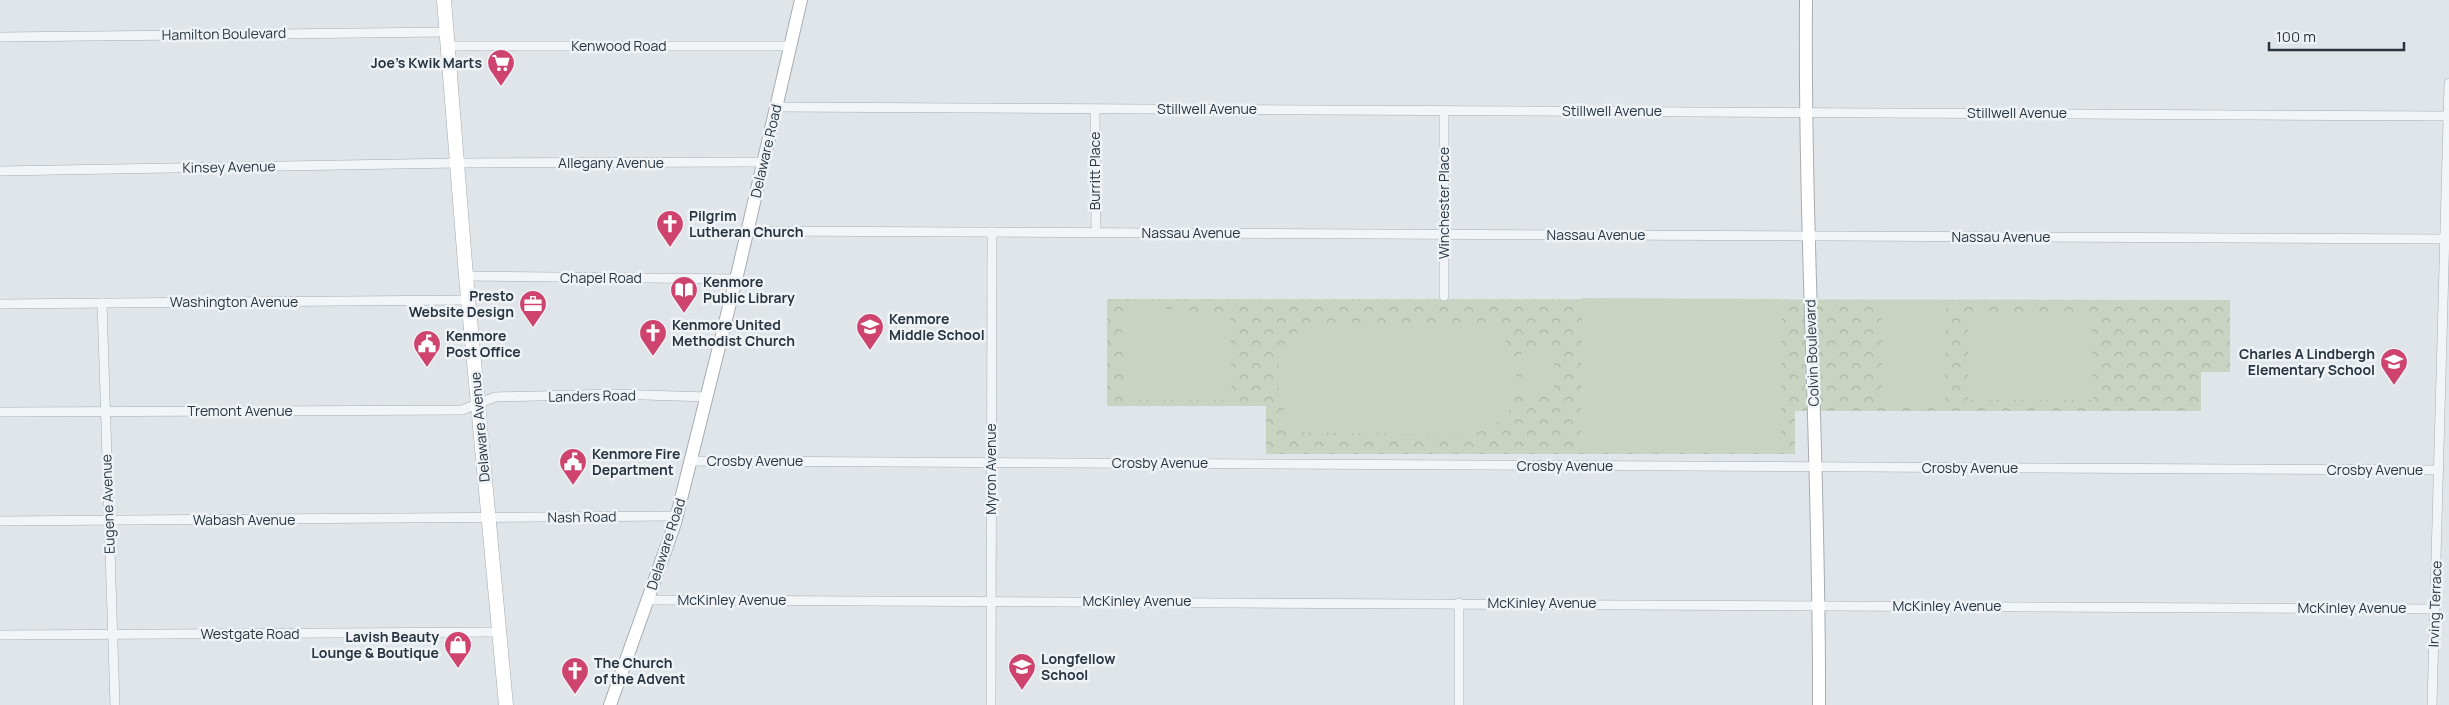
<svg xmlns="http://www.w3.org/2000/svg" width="2449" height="705" font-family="Manrope,sans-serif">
  <defs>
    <pattern id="park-crowns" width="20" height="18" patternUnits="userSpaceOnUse" patternTransform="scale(1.25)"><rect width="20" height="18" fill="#c8d3c1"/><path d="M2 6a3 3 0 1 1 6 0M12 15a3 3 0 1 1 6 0" fill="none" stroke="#acb6a7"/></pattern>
  </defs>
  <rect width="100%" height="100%" fill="#e0e5e9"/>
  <polygon fill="url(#park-crowns)" points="1107,299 2230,300 2230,372 2201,372 2201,411 1795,411 1795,454 1266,454 1266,406 1107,406"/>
  <g fill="#c8d3c1">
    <polygon points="1582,298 1782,299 1781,450 1581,449"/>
    <polygon points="1129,305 1230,315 1232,400 1127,400 1121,313"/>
    <polygon points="1882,305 1946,305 1945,404 1882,404"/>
    <polygon points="1968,315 2092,315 2093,400 1968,400"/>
    <path d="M1297 327 1506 328C1506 335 1505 345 1507 352 1508 357 1513 360 1514 365 1524 405 1502 431 1463 435L1286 432C1287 392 1258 375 1298 340Z"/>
    <polygon points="1521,348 1554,348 1554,390 1522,390"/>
  </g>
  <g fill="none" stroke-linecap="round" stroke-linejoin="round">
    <defs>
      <g id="street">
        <polyline points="0,37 447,32"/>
        <polyline points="448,46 789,46"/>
        <polyline points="776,107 2448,116"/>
        <polyline points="1095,109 1096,233"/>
        <polyline points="0,171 458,163 763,162"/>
        <polyline points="747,231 2445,239"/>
        <polyline points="466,276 736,279"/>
        <polyline points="1444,296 1444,111"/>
        <polyline points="102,303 115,705"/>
        <polyline points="0,304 469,300"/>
        <polyline points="0,412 462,410 495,397 614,394 707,397"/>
        <polyline points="691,461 2439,470"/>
        <polyline points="0,521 677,516"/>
        <polyline points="648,600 2435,609"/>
        <polyline points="1459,603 1459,705"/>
        <polyline points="0,635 499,632"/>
        <polyline points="991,705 992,232"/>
        <polyline points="2432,705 2449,83"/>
      </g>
      <g id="secondary">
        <path d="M1806 0C1804 235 1820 470 1819 705"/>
        <polyline points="610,705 675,523 739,267 801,0"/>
      </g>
      <polyline id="primary" points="444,0 466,276 506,705"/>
    </defs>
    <use href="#street" stroke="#a5adb3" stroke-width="10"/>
    <use href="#secondary" stroke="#a5adb3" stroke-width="14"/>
    <use href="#primary" stroke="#9fabb5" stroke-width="15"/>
    <use href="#street" stroke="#f2f5f7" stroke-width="9"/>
    <use href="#secondary" stroke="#fff" stroke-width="12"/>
    <use href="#primary" stroke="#fff" stroke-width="14"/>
  </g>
  <defs>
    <symbol id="supermarket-pin" viewBox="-11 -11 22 30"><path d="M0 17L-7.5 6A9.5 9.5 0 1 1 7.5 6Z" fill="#cf446e" stroke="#eff3f6"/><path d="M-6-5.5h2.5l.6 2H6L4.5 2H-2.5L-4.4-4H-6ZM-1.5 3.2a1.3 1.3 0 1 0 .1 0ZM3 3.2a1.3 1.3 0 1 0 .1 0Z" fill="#fff"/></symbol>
    <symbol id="church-pin" viewBox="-11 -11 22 30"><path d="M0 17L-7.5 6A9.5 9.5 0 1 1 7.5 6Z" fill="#cf446e" stroke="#eff3f6"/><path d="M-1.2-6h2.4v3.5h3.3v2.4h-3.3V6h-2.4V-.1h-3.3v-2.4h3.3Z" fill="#fff"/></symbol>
    <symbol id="library-pin" viewBox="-11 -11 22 30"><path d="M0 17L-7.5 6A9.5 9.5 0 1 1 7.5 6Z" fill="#cf446e" stroke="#eff3f6"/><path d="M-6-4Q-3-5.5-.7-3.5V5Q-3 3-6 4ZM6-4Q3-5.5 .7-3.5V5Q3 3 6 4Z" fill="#fff"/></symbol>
    <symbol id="office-pin" viewBox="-11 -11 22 30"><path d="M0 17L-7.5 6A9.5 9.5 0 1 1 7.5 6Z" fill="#cf446e" stroke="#eff3f6"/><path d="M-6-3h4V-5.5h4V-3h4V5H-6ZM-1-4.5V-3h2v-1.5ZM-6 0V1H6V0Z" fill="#fff"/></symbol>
    <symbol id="school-pin" viewBox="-11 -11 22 30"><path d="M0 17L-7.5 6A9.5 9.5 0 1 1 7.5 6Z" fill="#cf446e" stroke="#eff3f6"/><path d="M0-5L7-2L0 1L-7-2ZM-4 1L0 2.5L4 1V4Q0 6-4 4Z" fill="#fff"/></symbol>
    <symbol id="civic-pin" viewBox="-11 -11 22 30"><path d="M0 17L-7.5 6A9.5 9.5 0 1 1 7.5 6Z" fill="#cf446e" stroke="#eff3f6"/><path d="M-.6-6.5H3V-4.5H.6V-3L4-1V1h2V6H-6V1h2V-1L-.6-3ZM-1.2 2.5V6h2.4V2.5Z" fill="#fff"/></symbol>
    <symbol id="shop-pin" viewBox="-11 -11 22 30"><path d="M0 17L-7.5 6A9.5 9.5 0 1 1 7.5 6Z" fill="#cf446e" stroke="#eff3f6"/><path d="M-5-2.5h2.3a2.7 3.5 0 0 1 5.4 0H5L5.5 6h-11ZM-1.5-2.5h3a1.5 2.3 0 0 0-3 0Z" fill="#fff"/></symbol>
  </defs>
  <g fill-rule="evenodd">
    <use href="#supermarket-pin" x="485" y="47" width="32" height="43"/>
    <use href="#church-pin" x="654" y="208" width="32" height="43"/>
    <use href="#library-pin" x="668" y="274" width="32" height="43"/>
    <use href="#office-pin" x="517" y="288" width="32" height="43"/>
    <use href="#school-pin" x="854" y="311" width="32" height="43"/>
    <use href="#church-pin" x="637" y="317" width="32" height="43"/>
    <use href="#civic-pin" x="411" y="328" width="32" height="43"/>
    <use href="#school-pin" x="2378" y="346" width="32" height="43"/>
    <use href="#civic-pin" x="557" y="446" width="32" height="43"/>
    <use href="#shop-pin" x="442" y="629" width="32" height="43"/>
    <use href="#school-pin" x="1006" y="651" width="32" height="43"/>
    <use href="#church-pin" x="559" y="655" width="32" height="43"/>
  </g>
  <g text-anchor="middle" stroke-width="5" stroke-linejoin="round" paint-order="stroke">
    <g font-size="14" fill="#283540" stroke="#eff3f6">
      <text transform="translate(224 34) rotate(-1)" y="5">Hamilton Boulevard</text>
      <text x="619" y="51">Kenwood Road</text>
      <text x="1207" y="114">Stillwell Avenue</text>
      <text x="1612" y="116">Stillwell Avenue</text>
      <text x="2017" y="118">Stillwell Avenue</text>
      <text transform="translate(766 151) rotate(-77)" y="5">Delaware Road</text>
      <text x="611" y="168">Allegany Avenue</text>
      <text transform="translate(229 167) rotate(-1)" y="5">Kinsey Avenue</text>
      <text transform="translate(1095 171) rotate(-90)" y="5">Burritt Place</text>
      <text transform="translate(1444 203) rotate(-90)" y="5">Winchester Place</text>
      <text x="1191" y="238">Nassau Avenue</text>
      <text x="1596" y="240">Nassau Avenue</text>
      <text x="2001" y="242">Nassau Avenue</text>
      <text x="601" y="283">Chapel Road</text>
      <text x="234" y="307">Washington Avenue</text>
      <text transform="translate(1812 353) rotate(-92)" y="5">Colvin Boulevard</text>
      <text transform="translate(592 396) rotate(-1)" y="5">Landers Road</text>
      <text x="240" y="416">Tremont Avenue</text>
      <text transform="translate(480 427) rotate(-95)" y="5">Delaware Avenue</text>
      <text x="755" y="466">Crosby Avenue</text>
      <text x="1160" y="468">Crosby Avenue</text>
      <text x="1565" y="471">Crosby Avenue</text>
      <text x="1970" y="473">Crosby Avenue</text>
      <text transform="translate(991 469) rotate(-90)" y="5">Myron Avenue</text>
      <text x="2375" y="475">Crosby Avenue</text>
      <text transform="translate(108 504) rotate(-92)" y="5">Eugene Avenue</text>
      <text transform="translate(582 517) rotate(-1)" y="5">Nash Road</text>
      <text x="244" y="525">Wabash Avenue</text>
      <text transform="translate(666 544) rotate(-72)" y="5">Delaware Road</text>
      <text x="732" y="605">McKinley Avenue</text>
      <text x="1137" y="606">McKinley Avenue</text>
      <text x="1542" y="608">McKinley Avenue</text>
      <text transform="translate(2435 604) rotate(-88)" y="5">Irving Terrace</text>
      <text x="1947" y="611">McKinley Avenue</text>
      <text x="2352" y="613">McKinley Avenue</text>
      <text x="250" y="639">Westgate Road</text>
    </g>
    <g font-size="14" font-weight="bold" fill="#283540" stroke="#eff3f6" text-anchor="start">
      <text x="482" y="68" text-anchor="end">Joe's Kwik Marts</text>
      <text x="689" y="221">Pilgrim<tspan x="689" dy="16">Lutheran Church</tspan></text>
      <text x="703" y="287">Kenmore<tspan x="703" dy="16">Public Library</tspan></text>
      <text x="514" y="301" text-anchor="end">Presto<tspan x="514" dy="16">Website Design</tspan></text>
      <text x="889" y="324">Kenmore<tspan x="889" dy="16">Middle School</tspan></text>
      <text x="672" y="330">Kenmore United<tspan x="672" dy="16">Methodist Church</tspan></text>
      <text x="446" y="341">Kenmore<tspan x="446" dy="16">Post Office</tspan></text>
      <text x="2375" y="359" text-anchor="end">Charles A Lindbergh<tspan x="2375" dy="16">Elementary School</tspan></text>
      <text x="592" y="459">Kenmore Fire<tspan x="592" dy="16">Department</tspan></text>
      <text x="439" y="642" text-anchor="end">Lavish Beauty<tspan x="439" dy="16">Lounge &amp; Boutique</tspan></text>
      <text x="1041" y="664">Longfellow<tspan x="1041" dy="16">School</tspan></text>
      <text x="594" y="668">The Church<tspan x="594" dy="16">of the Advent</tspan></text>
    </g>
  </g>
  <path d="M2269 42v8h135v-8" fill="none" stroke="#283540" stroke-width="2.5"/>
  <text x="2276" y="42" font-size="15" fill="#283540" stroke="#eff3f6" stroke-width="4" paint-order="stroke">100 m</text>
</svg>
